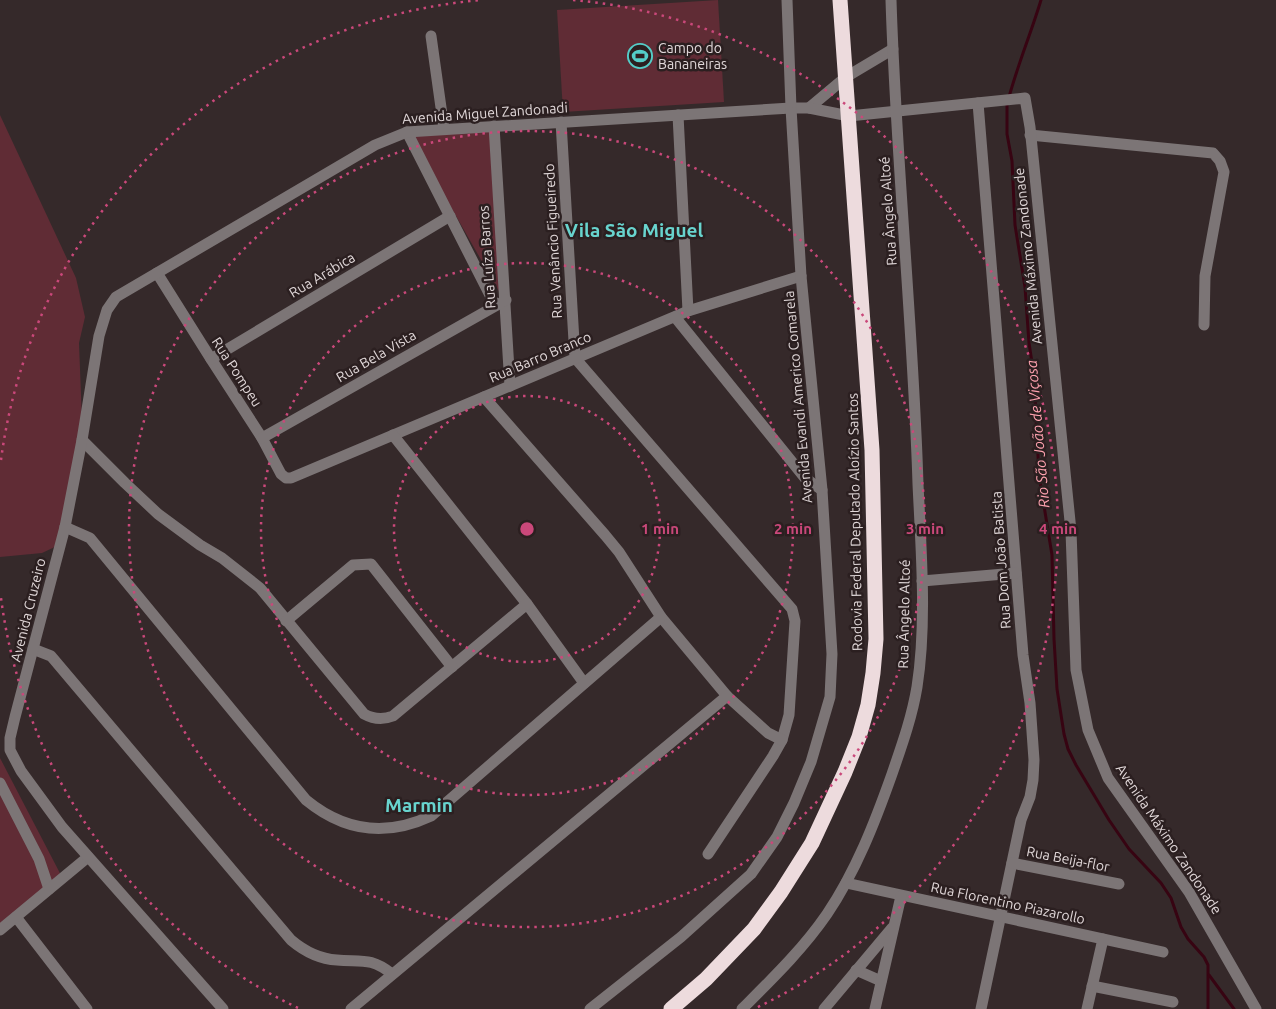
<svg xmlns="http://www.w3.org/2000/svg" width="1276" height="1009" font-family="Ubuntu,sans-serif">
  <rect width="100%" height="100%" fill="#35292a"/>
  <g fill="#602c35">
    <polygon points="718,0 724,102 563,112 557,10"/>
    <polygon points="0,115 76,278 85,317 79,343 82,421 59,545 42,553 0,557"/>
    <polygon points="492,127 504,300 408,132"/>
    <polygon points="0,758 63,879 0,931"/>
  </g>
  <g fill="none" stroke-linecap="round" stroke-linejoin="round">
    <g stroke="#370412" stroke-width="3">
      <path d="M1009 97C1018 64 1031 33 1041 0"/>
      <polyline points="1007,103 1007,134 1012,161 1015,225 1025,287 1029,343 1034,376 1039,475 1052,555 1054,639 1057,689 1064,734 1068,749 1076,765 1109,820 1129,849 1161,883 1171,898 1181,927 1188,939 1204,957 1208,965 1208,1009"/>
      <polyline points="1209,975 1234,1009"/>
    </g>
    <g stroke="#7c7576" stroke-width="11">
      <polyline points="431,36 444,129"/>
      <polyline points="978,103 1023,655 1030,703 1034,760 1033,780 1030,797 1021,820 981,1009"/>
      <polyline points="809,108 846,77 893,49"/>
      <polyline points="678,115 688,311"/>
      <polyline points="561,122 575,358 792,609 795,621 789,715 782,740 773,756 708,854"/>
      <polyline points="494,126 510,386"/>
      <polyline points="407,132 495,305"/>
      <polyline points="1030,135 1213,153 1220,161 1224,172 1205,276 1204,325"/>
      <polyline points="157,273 211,359 262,438 281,474 286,478 291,478 688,311 801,276"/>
      <polyline points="675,317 805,478 822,490"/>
      <polyline points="211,359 450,216"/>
      <polyline points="484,397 605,535 619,552 661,617 727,696 768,733 782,740"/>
      <polyline points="393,435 527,604 584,683"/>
      <polyline points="262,438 506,300"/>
      <path d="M82 440 125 483 158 514 200 545 222 558 260 588 364 714C373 719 383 720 393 716L527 604"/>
      <path d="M65 527 90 538 306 800C345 832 386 837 431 816L661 617"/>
      <polyline points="922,581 1016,573"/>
      <polyline points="286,621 353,565 371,564 452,667"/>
      <path d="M33 649 51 656 291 940C304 951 319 959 337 960 361 962 371 957 392 974"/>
      <polyline points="0,783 39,859 49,889"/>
      <polyline points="1012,863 1119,884"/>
      <polyline points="846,883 1163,952"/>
      <polyline points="16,917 87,1009"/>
      <polyline points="0,930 88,857"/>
      <polyline points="856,970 881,981"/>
      <polyline points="1092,986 1173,1002"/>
      <polyline points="223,1009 62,827 21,771 10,750 10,738 15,717 65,527 82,440 99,336 107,310 116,297 375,145 407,132 791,108 809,108 849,116 1025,98 1030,127 1071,531 1076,670 1088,730 1108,778 1189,892 1256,1009"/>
      <polyline points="351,1009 727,696"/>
      <polyline points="590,1009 681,937 751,874 777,837 794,803 811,762 830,697 832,654 822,490 801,276 791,108 787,0"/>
      <path d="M742 1009C772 979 803 949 827 914 856 871 875 822 892 774 902 745 912 717 917 687 927 623 921 549 918 484 913 323 896 162 891 0"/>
      <polyline points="824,1009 892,928"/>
      <polyline points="875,1009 901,896"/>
      <polyline points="1087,1009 1103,939"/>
    </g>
    <polyline stroke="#eddbdd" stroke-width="15" points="671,1009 706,979 754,929 781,892 812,843 845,772 859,737 868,705 873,673 876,639 872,450 840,0"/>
  </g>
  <g fill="none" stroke="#ca487a" stroke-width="2.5" stroke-dasharray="2.5 5">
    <circle cx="527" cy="529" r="133"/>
    <circle cx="527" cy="529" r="266"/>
    <circle cx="527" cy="529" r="398"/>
    <path d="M298 1008A531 531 0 0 1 1 598M1 460A531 531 0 0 1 481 0M573 0A531 531 0 0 1 756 1008"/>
  </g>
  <defs>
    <symbol id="stadium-ring" viewBox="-11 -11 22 22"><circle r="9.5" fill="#2b1f20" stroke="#54cdc8" stroke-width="1.5"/><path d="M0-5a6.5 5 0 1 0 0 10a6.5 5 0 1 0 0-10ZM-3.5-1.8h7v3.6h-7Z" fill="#54cdc8"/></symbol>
  </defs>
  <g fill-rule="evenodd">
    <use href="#stadium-ring" x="626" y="42" width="28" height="28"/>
  </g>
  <g text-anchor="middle" stroke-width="5" stroke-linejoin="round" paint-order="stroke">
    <g font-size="14" fill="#e0d7d8" stroke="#2b1f20" text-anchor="start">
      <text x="658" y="53">Campo do<tspan x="658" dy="16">Bananeiras</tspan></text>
    </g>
    <g font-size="14" fill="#e0d7d8" stroke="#2b1f20">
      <text transform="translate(485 113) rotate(-4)" y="5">Avenida Miguel Zandonadi</text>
      <text transform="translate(888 211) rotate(-94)" y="5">Rua Ângelo Altoé</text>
      <text transform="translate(553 241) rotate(-93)" y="5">Rua Venâncio Figueiredo</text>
      <text transform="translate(1028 256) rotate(-96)" y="5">Avenida Máximo Zandonade</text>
      <text transform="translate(487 257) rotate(-94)" y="5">Rua Luíza Barros</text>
      <text transform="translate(322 275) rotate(-31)" y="5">Rua Arábica</text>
      <text transform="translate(376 356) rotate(-30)" y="5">Rua Bela Vista</text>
      <text transform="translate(540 357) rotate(-23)" y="5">Rua Barro Branco</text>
      <text transform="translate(237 372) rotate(57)" y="5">Rua Pompeu</text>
      <text transform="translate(798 397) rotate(-95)" y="5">Avenida Evandi Americo Comarela</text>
      <text transform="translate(855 522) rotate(-91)" y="5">Rodovia Federal Deputado Aloízio Santos</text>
      <text transform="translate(1001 560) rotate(-94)" y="5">Rua Dom João Batista</text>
      <text transform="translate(28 610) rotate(-76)" y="5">Avenida Cruzeiro</text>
      <text transform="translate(904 614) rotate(-89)" y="5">Rua Ângelo Altoé</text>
      <text transform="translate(1169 839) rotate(56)" y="5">Avenida Máximo Zandonade</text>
      <text transform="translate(1068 859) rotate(11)" y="5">Rua Beija-flor</text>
      <text transform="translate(1008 903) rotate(12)" y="5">Rua Florentino Piazarollo</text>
    </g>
    <g font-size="15" font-style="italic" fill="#fea2af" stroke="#2b1f20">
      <text transform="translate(1038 434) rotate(-95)" y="5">Rio São João de Viçosa</text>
    </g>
    <g font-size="19" font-weight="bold" fill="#68d4ce" stroke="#2b1f20">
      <text x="634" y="237">Vila São Miguel</text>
      <text x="419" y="812">Marmin</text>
    </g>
  </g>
  <circle cx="527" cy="529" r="8" fill="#ca487a" stroke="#2b1f20" stroke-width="2.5"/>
  <g font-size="15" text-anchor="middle" font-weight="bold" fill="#ca487a" stroke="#2b1f20" stroke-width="5" stroke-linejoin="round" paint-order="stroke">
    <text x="660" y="534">1 min</text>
    <text x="793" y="534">2 min</text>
    <text x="925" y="534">3 min</text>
    <text x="1058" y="534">4 min</text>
  </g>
</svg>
